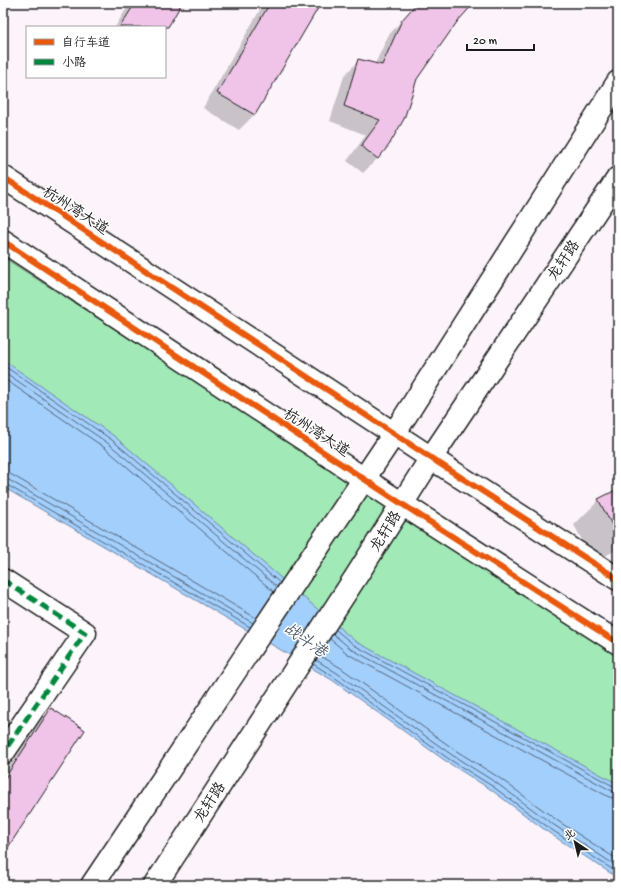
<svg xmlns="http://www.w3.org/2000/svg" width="621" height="888" font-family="'Gochi Hand','LXGW WenKai TC',sans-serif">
  <rect width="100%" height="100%" fill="#fcf3fb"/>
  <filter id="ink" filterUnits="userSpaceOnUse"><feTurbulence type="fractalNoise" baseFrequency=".025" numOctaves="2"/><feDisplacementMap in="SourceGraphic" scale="8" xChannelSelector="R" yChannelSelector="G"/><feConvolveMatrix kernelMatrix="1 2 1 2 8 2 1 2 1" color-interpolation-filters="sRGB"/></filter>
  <g filter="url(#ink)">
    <polygon fill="#a1e9b6" stroke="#5e8269" points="3,257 618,654 618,793 349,647 3,370"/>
    <polygon fill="#a3cffd" stroke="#6d87a3" points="3,360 114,436 355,641 618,784 618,878 549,833 490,789 447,762 332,680 3,487"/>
    <g fill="#0003">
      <polygon points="130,3 181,3 165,29 165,27 115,27"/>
      <polygon points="264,3 320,3 254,115 239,130 203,108"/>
      <polygon points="417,3 473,3 456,22 416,79 378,158 363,173 347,161 366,135 330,121 344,76 359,60 375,64 388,36"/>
      <polygon points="618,490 618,549 594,562 574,525 599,500"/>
      <polygon points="51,709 3,853 3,770 27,734"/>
    </g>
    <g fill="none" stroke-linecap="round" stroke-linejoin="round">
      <g stroke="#526476" stroke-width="1">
        <polyline points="3,365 112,440 280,583"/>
        <polyline points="3,371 109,444 277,587"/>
        <polyline points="3,378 105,448 274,592"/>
        <polyline points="3,473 12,475 256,618"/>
        <polyline points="3,479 9,480 253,623"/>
        <polyline points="3,484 7,485 250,627"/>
        <polyline points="336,630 354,645 615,787 618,788"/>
        <polyline points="333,634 351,649 612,791 618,793"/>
        <polyline points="330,639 348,654 609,797 618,799"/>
        <polyline points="319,655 341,668 455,750 498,777 558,821 618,860"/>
        <polyline points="316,660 337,673 452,755 495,782 554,825 618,867"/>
        <polyline points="313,664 334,677 449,759 492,786 552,830 618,873"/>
      </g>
    </g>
    <g fill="#f0c4e9" stroke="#1c1c1c">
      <polygon points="135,3 182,3 168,27 120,27"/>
      <polygon points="270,3 321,3 255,115 217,93"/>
      <polygon points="417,3 474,3 457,22 417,79 404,119 389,145 378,159 361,146 380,120 344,106 358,59 382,65 402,20"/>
      <polygon points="618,489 618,536 598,499"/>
      <polygon points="51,708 85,730 3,855 3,781"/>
    </g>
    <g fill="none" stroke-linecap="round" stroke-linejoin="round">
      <defs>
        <polyline id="street" points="3,580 85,633 3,753"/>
        <g id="secondary">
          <polyline points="92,885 394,434 618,82"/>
          <polyline points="155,885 357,575 431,458 618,178"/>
        </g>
        <g id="primary">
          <polyline points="3,177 431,458 618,579"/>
          <polyline points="3,241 402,504 618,643"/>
        </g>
      </defs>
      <use href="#street" stroke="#1c1c1c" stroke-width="25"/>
      <use href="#secondary" stroke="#1c1c1c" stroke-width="25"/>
      <use href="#primary" stroke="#1c1c1c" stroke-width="25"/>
      <use href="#street" stroke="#fff" stroke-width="22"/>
      <use href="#secondary" stroke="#fff" stroke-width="22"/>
      <use href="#primary" stroke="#fff" stroke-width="22"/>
      <polyline stroke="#00873e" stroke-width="5" stroke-dasharray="10 5" stroke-linecap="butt" points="3,580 85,633 3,753"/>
      <defs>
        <g id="cycleway">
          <polyline points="3,177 431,458 618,579"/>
          <polyline points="3,241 402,504 618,643"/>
        </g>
      </defs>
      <use href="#cycleway" stroke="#fff" stroke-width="8"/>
      <use href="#cycleway" stroke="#e8590c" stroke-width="6"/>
    </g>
  </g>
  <g text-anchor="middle" stroke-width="3" stroke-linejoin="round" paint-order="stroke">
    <g font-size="15" fill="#1c1c1c" stroke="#fff">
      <text transform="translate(76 210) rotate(33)" y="5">杭州湾大道</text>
      <text transform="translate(563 260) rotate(-56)" y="5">龙轩路</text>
      <text transform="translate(317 432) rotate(33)" y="5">杭州湾大道</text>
      <text transform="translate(385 531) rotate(-58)" y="5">龙轩路</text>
      <text transform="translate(209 802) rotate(-57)" y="5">龙轩路</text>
    </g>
    <g font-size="16" font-style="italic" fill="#4b5b6b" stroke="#fff">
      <text transform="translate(306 639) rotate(34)" y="6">战斗港</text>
    </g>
  </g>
  <rect width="621" height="888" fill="none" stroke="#fff" stroke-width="16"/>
  <rect x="8" y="8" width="605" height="872" fill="none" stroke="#1c1c1c" stroke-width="1.5" filter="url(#ink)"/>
  <rect x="26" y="26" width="140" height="52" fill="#ffffff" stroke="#a4a4a4"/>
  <rect x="34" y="39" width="20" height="6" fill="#e8590c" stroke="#a4a4a4"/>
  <text x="62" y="46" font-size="12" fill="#1c1c1c">自行车道</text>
  <rect x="34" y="59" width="20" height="6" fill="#00873e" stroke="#a4a4a4"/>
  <text x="62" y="66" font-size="12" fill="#1c1c1c">小路</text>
  <g transform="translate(575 842) rotate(325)" stroke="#ffffff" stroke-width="3" paint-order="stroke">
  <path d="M0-3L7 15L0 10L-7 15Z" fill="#1c1c1c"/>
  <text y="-6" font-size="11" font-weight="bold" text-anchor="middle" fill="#1c1c1c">北</text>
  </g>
  <path d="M467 44v6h67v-6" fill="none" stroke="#1c1c1c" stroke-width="2"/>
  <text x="473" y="44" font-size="12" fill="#1c1c1c" stroke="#ffffff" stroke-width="3" paint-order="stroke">20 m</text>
</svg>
